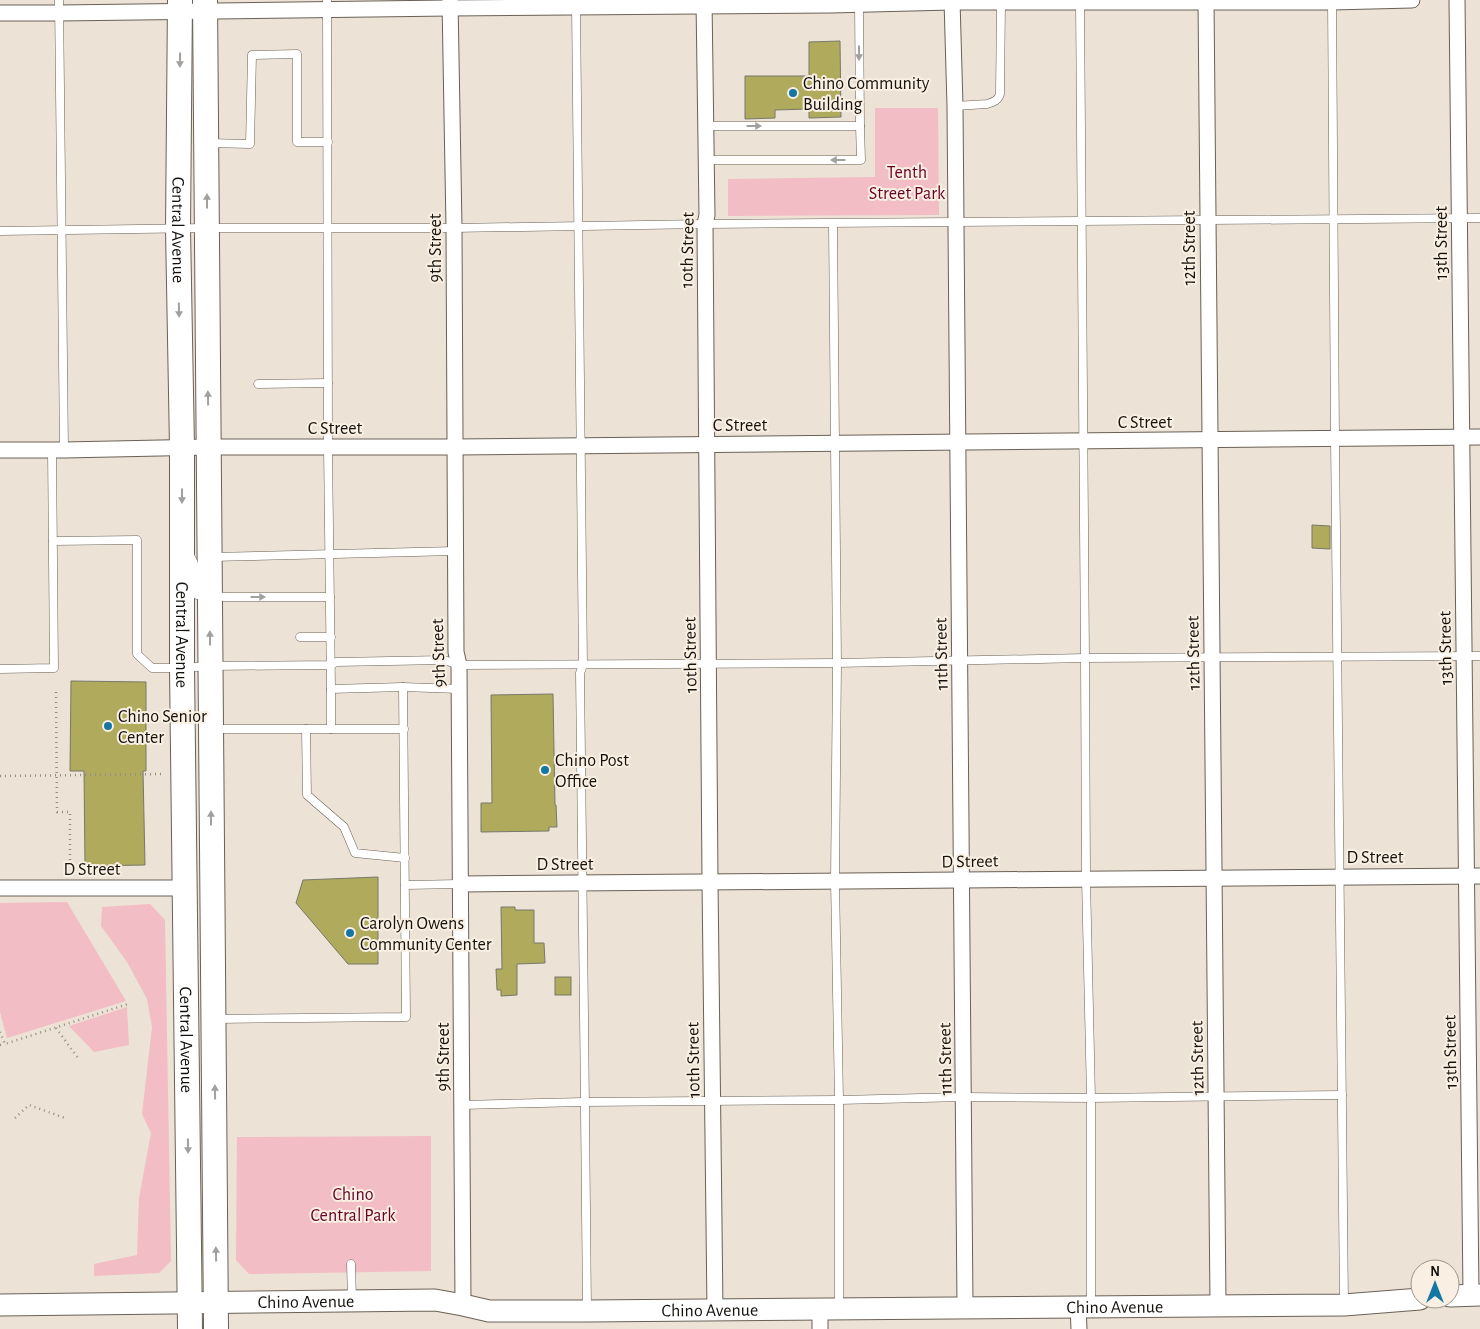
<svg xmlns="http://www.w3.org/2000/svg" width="1480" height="1329" font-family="'Alegreya Sans',sans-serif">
  <rect width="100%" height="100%" fill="#ece2d5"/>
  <g fill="#f2bdc4">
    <polygon points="875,108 938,108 939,215 728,216 728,179 875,177"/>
    <polygon points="67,902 126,1001 7,1038 0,1012 0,903"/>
    <polygon points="150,904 165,920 171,1261 159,1273 94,1276 94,1264 137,1255 139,1198 151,1133 142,1114 152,1027 147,999 127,962 101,926 102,907"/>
    <polygon points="127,1007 129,1045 94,1052 69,1026"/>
    <polygon points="431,1136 431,1271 249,1274 236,1260 237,1137"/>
  </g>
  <g fill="#afaa5c" stroke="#78786a">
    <polygon points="840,41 841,117 809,118 809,109 775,110 775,118 745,119 745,76 809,76 809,42"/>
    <polygon points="1312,525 1330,526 1330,549 1312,548"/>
    <polygon points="71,681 146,682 146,771 143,771 145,865 85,866 84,771 70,771"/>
    <polygon points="553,694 555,805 556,805 557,827 549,827 549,831 481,832 481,803 492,803 491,695"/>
    <polygon points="378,877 378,964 348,964 296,903 303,880"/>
    <polygon points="501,907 515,907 515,910 534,910 534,943 544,943 545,963 517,964 517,995 501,996 501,990 497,990 496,969 502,969"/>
    <rect x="555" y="977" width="16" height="18"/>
  </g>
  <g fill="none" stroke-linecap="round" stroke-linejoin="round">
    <defs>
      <g id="lane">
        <polyline points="59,0 64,450"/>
        <polyline points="327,0 328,447 331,689 403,687"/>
        <polyline points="1080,0 1085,658 1086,879 1091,1098 1091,1305"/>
        <polyline points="1332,0 1335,439 1344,1303"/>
        <polyline points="859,4 860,126"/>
        <path d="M576 6 583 665 580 673C584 885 584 1097 587 1309"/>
        <path d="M955 106 987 104C993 102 998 101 1000 94L1001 3"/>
        <polyline points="706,126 860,126 861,160 706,160"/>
        <polyline points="208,143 250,144 252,55 297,54 297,142 328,142"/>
        <polyline points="833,224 837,663 835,881 839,1100 839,1307"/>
        <polyline points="0,231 207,228 454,228 705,224 1480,218"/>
        <polyline points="258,384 328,383"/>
        <polyline points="53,541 137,540 137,654 152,668 182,668 210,666 331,665 336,662 444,660 459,665 837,663 1085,658 1480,656"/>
        <path d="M188 553C201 569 191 580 197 595L225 597H330"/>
        <polyline points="212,557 455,551"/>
        <polyline points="300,637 331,637"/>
        <polyline points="0,669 54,668 52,450"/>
        <polyline points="331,689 331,729"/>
        <polyline points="213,729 404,729"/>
        <polyline points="306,729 307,795 344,827 355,853 405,858"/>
        <polyline points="405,885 460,884"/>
        <polyline points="216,1019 406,1017 403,687 459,689"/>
        <polyline points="462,1105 584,1102 839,1100 964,1097 1091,1098 1342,1095"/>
        <polyline points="351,1264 352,1299"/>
      </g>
      <g id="street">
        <polyline points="450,0 454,228 456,652 459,665 463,1305"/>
        <polyline points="704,0 707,215 705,224 710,881 715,1310"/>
        <polyline points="952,0 955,106 965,1307"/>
        <polyline points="1206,0 1218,1306"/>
        <polyline points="1457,0 1471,1295"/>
        <polyline points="0,13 59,13 450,8 831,5 952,2 1332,2 1412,0"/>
        <polyline points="0,450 64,450 209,447 454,447 1480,437"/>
        <polyline points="460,884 1480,876"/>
        <polyline points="0,888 184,888"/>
        <polyline points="1078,1307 1079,1329"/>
        <polyline points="820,1309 820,1329"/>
      </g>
      <g id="secondary">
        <polyline points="1450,1296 1480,1295"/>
        <path id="s1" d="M0 1305 435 1300 463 1305 489 1311H587L1344 1305 1420 1299"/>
      </g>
      <g id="primary">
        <path id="s2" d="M180 0 178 229 182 447V668L190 1329"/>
        <polyline points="205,0 216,1329"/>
      </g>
    </defs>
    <use href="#lane" stroke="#6a6156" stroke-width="9"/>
    <use href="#street" stroke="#6a6156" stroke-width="17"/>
    <use href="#secondary" stroke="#6a6156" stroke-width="23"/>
    <use href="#primary" stroke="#6a6156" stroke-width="26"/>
    <g stroke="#958e85" stroke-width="2.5" stroke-dasharray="1 4" stroke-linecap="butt">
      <polyline points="56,692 57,812 70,812 70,869"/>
      <polyline points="0,776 165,774"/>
      <polyline points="56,1028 78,1058"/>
      <polyline points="0,1032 5,1044 128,1004"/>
      <polyline points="0,1045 5,1044"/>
      <polyline points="15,1118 29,1105 65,1118"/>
    </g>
    <use href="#lane" stroke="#fff" stroke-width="8"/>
    <use href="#street" stroke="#fff" stroke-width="15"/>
    <use href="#secondary" stroke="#fff" stroke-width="21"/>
    <use href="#primary" stroke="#fff" stroke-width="24"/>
  </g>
  <defs><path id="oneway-solid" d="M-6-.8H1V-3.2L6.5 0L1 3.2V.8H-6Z" transform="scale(1.25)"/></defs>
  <g fill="#a1a09e">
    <use href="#oneway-solid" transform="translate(859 53) rotate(90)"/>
    <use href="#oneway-solid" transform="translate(180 60) rotate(91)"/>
    <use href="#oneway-solid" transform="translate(754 126)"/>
    <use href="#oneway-solid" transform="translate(838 160) rotate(180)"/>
    <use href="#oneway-solid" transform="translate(207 201) rotate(-90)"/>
    <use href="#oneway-solid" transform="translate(179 310) rotate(89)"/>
    <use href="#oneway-solid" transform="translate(208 398) rotate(-91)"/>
    <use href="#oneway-solid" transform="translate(182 496) rotate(90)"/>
    <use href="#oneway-solid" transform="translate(258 597)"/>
    <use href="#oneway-solid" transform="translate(210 638) rotate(-91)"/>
    <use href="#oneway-solid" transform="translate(211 818) rotate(-90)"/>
    <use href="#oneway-solid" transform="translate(215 1092) rotate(-91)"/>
    <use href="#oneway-solid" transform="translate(188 1146) rotate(89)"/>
    <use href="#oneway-solid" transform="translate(216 1254) rotate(-91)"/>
  </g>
  <g fill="#1477a3" stroke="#f9efe2" stroke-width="2">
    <circle cx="793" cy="93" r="5"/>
    <circle cx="108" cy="726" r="5"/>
    <circle cx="545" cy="770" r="5"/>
    <circle cx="350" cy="933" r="5"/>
  </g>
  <g text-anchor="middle" stroke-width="4" stroke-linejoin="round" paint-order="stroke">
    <g font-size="18" fill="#14110d" stroke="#f9efe2" text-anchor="start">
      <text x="803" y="89">Chino Community<tspan x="803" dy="21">Building</tspan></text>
      <text x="118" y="722">Chino Senior<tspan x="118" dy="21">Center</tspan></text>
      <text x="555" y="766">Chino Post<tspan x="555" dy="21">Office</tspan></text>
      <text x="360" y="929">Carolyn Owens<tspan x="360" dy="21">Community Center</tspan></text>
    </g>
    <g font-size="18" fill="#670127" stroke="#f9efe2">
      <text x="907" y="178">Tenth<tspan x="907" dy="21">Street Park</tspan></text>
      <text x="353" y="1200">Chino<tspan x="353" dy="21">Central Park</tspan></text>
    </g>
    <g font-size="18" fill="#14110d" stroke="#f9efe2">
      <text dy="6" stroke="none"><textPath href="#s2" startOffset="230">Central Avenue</textPath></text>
      <text transform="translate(1441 243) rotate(-90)" y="6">13th Street</text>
      <text transform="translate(435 248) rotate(-90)" y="6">9th Street</text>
      <text transform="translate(1189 248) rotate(-90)" y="6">12th Street</text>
      <text transform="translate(687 250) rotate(-89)" y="6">10th Street</text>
      <text x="1145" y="428">C Street</text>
      <text x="740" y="431">C Street</text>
      <text x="335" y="434">C Street</text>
      <text dy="6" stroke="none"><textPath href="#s2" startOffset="635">Central Avenue</textPath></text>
      <text transform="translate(1445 648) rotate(-91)" y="6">13th Street</text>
      <text transform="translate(438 653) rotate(-92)" y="6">9th Street</text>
      <text transform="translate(1193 653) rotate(-91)" y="6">12th Street</text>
      <text transform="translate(941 654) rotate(-91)" y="6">11th Street</text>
      <text transform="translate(690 655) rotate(-91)" y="6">10th Street</text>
      <text x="1375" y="863">D Street</text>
      <text transform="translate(970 861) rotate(-1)" y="6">D Street</text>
      <text x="565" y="870">D Street</text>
      <text x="92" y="875">D Street</text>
      <text dy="6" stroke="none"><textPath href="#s2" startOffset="1040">Central Avenue</textPath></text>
      <text transform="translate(1450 1052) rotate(-91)" y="6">13th Street</text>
      <text transform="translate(443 1057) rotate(-90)" y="6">9th Street</text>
      <text transform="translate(1197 1058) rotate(-91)" y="6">12th Street</text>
      <text transform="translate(945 1059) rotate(-91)" y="6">11th Street</text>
      <text transform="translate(693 1060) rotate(-91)" y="6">10th Street</text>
      <text dy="6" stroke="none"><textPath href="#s1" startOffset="306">Chino Avenue</textPath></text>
      <text dy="6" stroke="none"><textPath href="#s1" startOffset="1116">Chino Avenue</textPath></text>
      <text dy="6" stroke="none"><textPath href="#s1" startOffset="711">Chino Avenue</textPath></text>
    </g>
  </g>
  <g transform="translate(1435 1284)"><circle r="24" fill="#f9efe2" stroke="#9d968d"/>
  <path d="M0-4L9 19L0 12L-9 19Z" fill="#1477a3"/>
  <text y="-8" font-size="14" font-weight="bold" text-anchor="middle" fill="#14110d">N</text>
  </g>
</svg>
